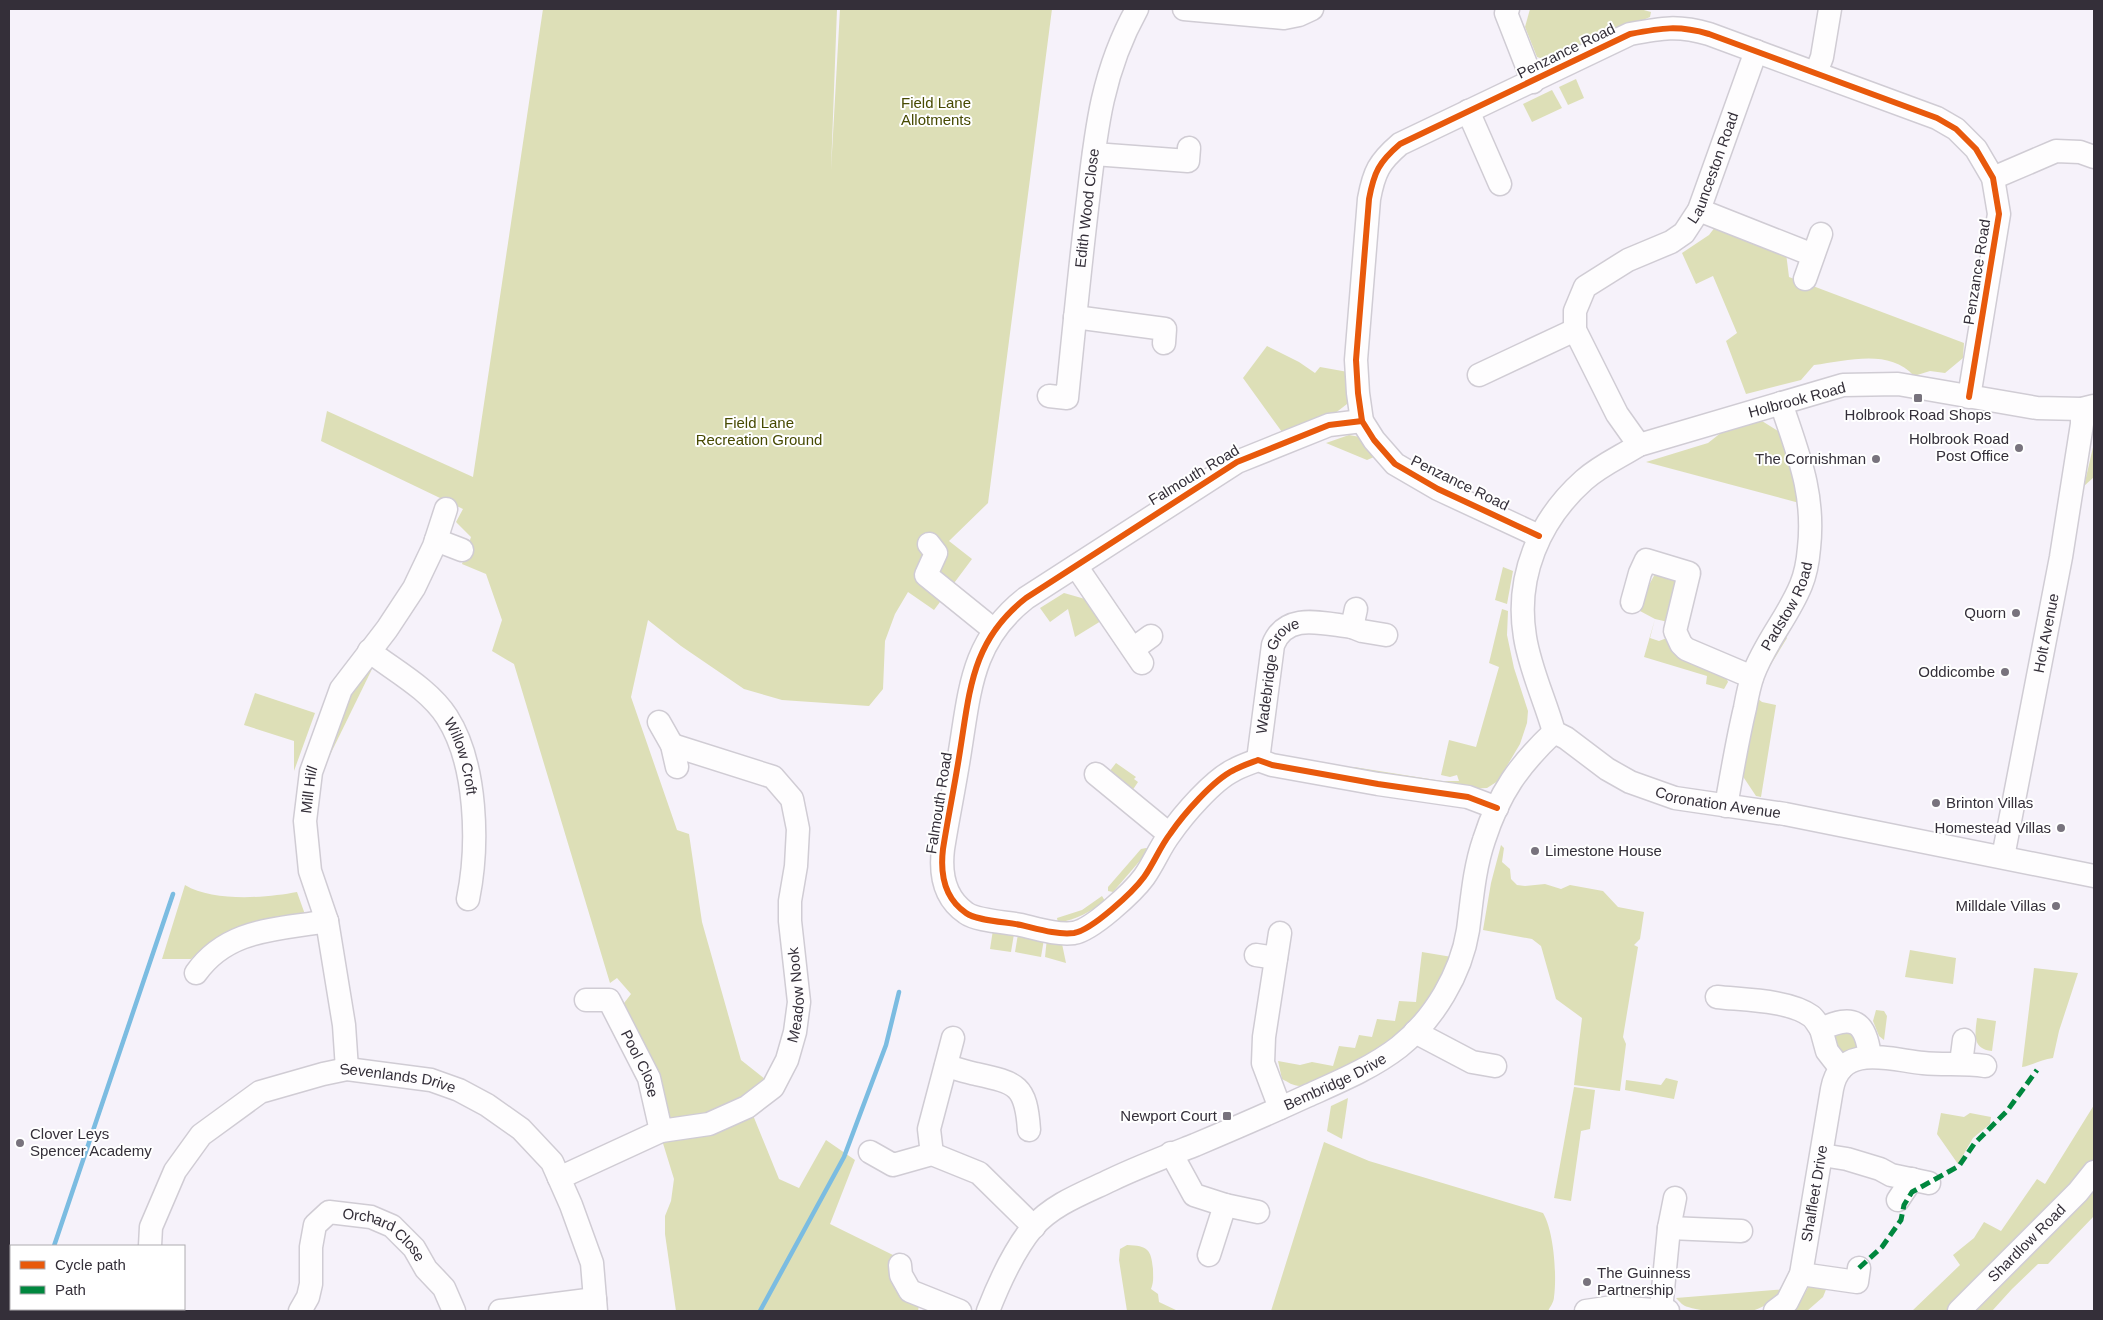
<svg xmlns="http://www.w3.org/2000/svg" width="2103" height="1320" font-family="Arial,sans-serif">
  <rect width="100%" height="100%" fill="#f6f2fa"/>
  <g fill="#dddfb7">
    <polygon points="543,9 837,9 831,170 840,9 1052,9 988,503 949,541 972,559 934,610 908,592 895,614 885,641 883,689 869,706 782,700 744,689 681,646 648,620 631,697 677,830 689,834 702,922 741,1060 765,1079 746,1098 779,1179 799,1188 826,1140 855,1160 830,1224 895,1256 920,1300 918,1311 676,1311 665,1234 665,1216 671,1201 674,1179 621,1007 631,994 617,978 610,983 514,664 492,651 502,620 486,574 462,564 471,537 456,522 463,509 321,441 327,411 473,477"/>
    <polygon points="1530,9 1640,9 1651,12 1650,17 1549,61 1537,57 1525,27"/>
    <polygon points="1576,79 1584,98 1568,105 1559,87"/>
    <polygon points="1552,90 1562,108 1532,122 1523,104"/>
    <path d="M1719 222 1786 253 1789 277 1964 343 1963 358 1945 373 1930 371 1914 376C1889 348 1847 361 1814 365L1801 380 1746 394 1726 341 1737 333 1713 276 1696 284 1682 253 1709 235Z"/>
    <polygon points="1267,346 1299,362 1315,373 1320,367 1348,372 1347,404 1334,414 1282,432 1243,378"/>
    <polygon points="1762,421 1786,436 1803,504 1646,462 1708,443 1722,432"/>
    <polygon points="1349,435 1360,437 1374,457 1367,460 1326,443"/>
    <polygon points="2094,443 2094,477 2084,486"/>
    <polygon points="1503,567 1513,571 1507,604 1495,600"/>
    <polygon points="1655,574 1676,580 1668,622 1655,619 1650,638 1659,641 1667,638 1724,672 1728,682 1724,689 1706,684 1707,676 1644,657 1655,619 1640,611 1645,592"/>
    <polygon points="1064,593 1085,599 1101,621 1075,637 1068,609 1050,622 1040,608"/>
    <polygon points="1502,609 1508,611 1507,635 1514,668 1528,711 1527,723 1520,744 1498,781 1487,788 1466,789 1355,773 1354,767 1442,781 1459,781 1457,775 1450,777 1441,775 1449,740 1476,747 1499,667 1489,663"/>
    <polygon points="1782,632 1787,638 1764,676 1757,698 1762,702 1776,705 1761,797 1756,796 1740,772 1749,703"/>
    <polygon points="372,669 328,759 325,757 343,708 364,671"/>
    <polygon points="255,693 315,713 294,771 294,741 244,725"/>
    <polygon points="1116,763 1136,777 1134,779 1138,782 1132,791 1109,772"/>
    <polygon points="1501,845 1504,848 1502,862 1510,869 1511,879 1517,885 1525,886 1545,884 1561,889 1570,885 1603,891 1618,907 1644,912 1640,939 1634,945 1638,947 1623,1037 1626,1044 1620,1091 1574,1085 1582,1018 1556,999 1541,946 1532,939 1483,930 1491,883"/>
    <polygon points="1146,848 1150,849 1113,892 1108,891 1108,887 1141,849"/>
    <path d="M185 885C213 902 266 898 297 892L307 920 246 931 209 943 191 959H162Z"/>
    <path d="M1102 896 1105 901C1090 912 1077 919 1058 923L1057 918 1082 910Z"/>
    <polygon points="993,930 1014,934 1011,952 990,949"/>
    <polygon points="1018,934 1044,939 1041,957 1015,952"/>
    <polygon points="1047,938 1061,939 1066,963 1045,957"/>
    <polygon points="1910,950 1956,958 1953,984 1905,977"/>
    <path d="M1422 952 1452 957C1441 980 1428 1006 1409 1025 1382 1053 1346 1069 1310 1082 1307 1083 1303 1086 1300 1086 1293 1086 1288 1082 1282 1079L1278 1061 1300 1065 1312 1062 1333 1066 1339 1046 1355 1048 1359 1035 1372 1037 1377 1019 1395 1021 1399 1001 1416 1002Z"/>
    <path d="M2034 968 2078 973 2059 1031 2053 1058C2042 1059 2033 1065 2022 1067Z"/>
    <polygon points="1876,1010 1884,1011 1887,1016 1884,1040 1879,1036 1873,1021"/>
    <path d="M1977 1018 1996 1021 1992 1051C1972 1049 1975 1034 1977 1018Z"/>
    <polygon points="1845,1028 1860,1040 1857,1050 1848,1055 1838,1052 1833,1038 1835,1033"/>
    <polygon points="1666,1078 1678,1081 1674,1099 1625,1090 1626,1080 1661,1085"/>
    <polygon points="1574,1087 1595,1090 1590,1129 1581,1131 1571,1201 1554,1198"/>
    <polygon points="1348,1098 1342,1139 1327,1131 1331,1106"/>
    <polygon points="2094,1105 2094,1159 2092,1162 2011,1242 1947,1311 1912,1311 1960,1265 1953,1255 1974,1238 1984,1222 2001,1231 2037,1179 2045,1184"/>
    <polygon points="1941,1113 1964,1117 1970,1113 1991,1117 1990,1124 1973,1138 1958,1164 1937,1134"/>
    <path d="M1324 1142 1369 1161 1543 1213C1554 1231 1557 1276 1554 1297 1554 1302 1550 1307 1548 1311H1271Z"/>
    <polygon points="2094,1187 2094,1216 2048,1264 2038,1264 2012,1289 1992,1311 1976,1311 2064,1223"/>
    <path d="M1127 1245C1148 1246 1151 1249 1153 1269 1153 1277 1154 1281 1151 1289L1158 1294 1159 1302 1178 1311H1127L1119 1260 1120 1249Z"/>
    <polygon points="1810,1284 1827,1287 1823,1297 1807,1311 1790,1311 1800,1302"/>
    <path d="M1787 1289C1777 1298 1764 1308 1751 1311 1735 1314 1703 1312 1688 1307 1683 1306 1680 1302 1676 1298Z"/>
  </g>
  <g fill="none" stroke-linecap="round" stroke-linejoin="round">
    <g stroke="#7bbce1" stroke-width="4.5">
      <polyline points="54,1246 173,894"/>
      <polyline points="31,1311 32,1309"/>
      <polyline points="760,1311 844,1157 886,1045 899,992"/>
    </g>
    <defs>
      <g id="minor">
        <polyline points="1184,9 1284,18 1299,15 1312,9"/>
        <polyline points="1508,9 1506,13 1533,82"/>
        <polyline points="1816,73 1822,57 1830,9"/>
        <polyline points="1468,111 1500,184"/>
        <polyline points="1094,154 1188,161 1189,148"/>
        <polyline points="1993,178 2056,151 2080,152 2094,157"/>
        <polyline points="1699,210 1813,255"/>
        <polyline points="1805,279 1821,234"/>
        <polyline points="1075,317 1165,329 1164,343"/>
        <polyline points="1479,375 1575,330"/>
        <path id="s1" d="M1049 396 1067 398C1073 338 1079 277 1086 217 1095 141 1099 77 1137 9"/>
        <path id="s2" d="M2094 406 2082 409 2037 408 1898 384 1843 385 1639 445C1620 457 1601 465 1584 480 1539 520 1515 577 1525 637 1530 669 1545 700 1554 732L1566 738 1607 769 1630 782 1675 798 1785 814 2094 876"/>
        <path d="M1362 421 1329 425 1237 462 1026 598C972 640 970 689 960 751 955 784 948 817 943 849 940 874 944 898 966 913 977 921 1007 922 1021 925 1038 929 1057 935 1074 933 1092 930 1133 892 1144 877 1154 863 1160 847 1170 834 1183 815 1213 780 1234 770 1241 766 1250 763 1258 760L1272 765 1378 784 1468 797 1497 808"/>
        <path id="s3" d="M1639 445 1617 414 1575 330V311L1585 287 1628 260 1671 242 1684 233 1699 210 1756 51"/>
        <path d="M1539 536 1438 489 1395 464 1374 440 1362 421 1358 393 1356 360 1369 199C1374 172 1379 162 1400 144L1630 34C1662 28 1678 25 1709 34L1937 118 1956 129 1976 149 1993 178 1999 214 1969 397"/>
        <polyline points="436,540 462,550"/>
        <polyline points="929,544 936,553 926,575 994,630"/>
        <polyline points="1076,566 1142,663"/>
        <polyline points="1632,602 1640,573 1646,560 1689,573 1675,631 1681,644 1686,649 1752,677"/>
        <polyline points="1356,609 1352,627 1362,631 1386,635"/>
        <polyline points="1133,649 1151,636"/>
        <path id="s4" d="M369 651C395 671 429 689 447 717 477 764 479 845 468 899"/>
        <polyline points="659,722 672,745 677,767"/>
        <path id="s5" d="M1258 760 1273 645C1286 611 1324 624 1352 627"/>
        <polyline points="1096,774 1169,834"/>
        <path id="s6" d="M1726 806C1732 773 1737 741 1745 708 1747 697 1749 686 1753 675 1765 642 1788 617 1801 585 1806 573 1808 560 1809 548 1815 493 1798 454 1781 403"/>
        <path id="s7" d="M2003 857 2061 557 2082 424V409"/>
        <polyline points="1280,933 1264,1037 1263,1063 1280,1108"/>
        <polyline points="1256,955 1276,958"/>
        <path d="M196 973C228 928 277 930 327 921"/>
        <path d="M1717 997C1744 1000 1789 1000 1811 1016 1815 1019 1818 1025 1821 1029"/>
        <path id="s8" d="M586 1000H609L649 1078 661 1131"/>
        <polyline points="1415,1032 1472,1062 1495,1066"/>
        <polyline points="1961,1063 1964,1040"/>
        <path d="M946 1066C955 1068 965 1072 976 1074 1017 1083 1026 1085 1029 1130"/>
        <path id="s9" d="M347 1069 344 1025 327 921 310 871 305 821 311 772 341 689 387 629 414 588 434 546 446 509"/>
        <path d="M1841 1069 1827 1051 1821 1029C1854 1014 1865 1021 1870 1056"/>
        <polyline points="870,1152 893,1165 932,1154 979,1173 1034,1227"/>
        <polyline points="1171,1153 1194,1195 1225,1205 1209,1255"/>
        <polyline points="932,1154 929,1129 953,1038"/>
        <polyline points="1822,1155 1847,1159 1880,1169 1891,1175 1929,1183"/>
        <path id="s10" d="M559 1178 661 1131 709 1124 747 1107 773 1087 787 1060 795 1032 799 1002 790 921V901L796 866 798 829 792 799 773 777 672 745"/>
        <polyline points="1898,1200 1912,1179"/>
        <polyline points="1225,1205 1258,1212"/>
        <polyline points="1669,1228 1741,1231"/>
        <path id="s11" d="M150 1246 151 1227 175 1171 201 1135 260 1092 323 1074 347 1069 431 1080 459 1090 487 1105 521 1129 552 1162 571 1205 592 1263 596 1311"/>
        <polyline points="900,1265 901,1275 910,1291 960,1311"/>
        <polyline points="1801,1274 1857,1282 1859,1268"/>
        <polyline points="149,1309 149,1311"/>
        <polyline points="1661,1310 1669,1228 1675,1198"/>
        <path id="s12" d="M300 1311 308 1297 311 1284V1247L315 1225 329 1212 371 1217 392 1226 414 1248 426 1269 444 1288 454 1311"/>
        <polyline points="500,1311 595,1299"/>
        <path id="s13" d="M988 1311C999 1283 1013 1251 1033 1227 1053 1204 1084 1193 1111 1180 1138 1167 1167 1156 1195 1145 1233 1129 1270 1113 1307 1096 1338 1082 1372 1068 1399 1047 1434 1019 1461 974 1468 930 1472 900 1474 869 1484 840 1499 793 1519 765 1554 732"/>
        <polyline points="1586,1311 1613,1307 1668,1311"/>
        <path id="s14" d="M1775 1311 1787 1302 1801 1274 1832 1089C1841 1042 1891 1060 1923 1063 1944 1065 1964 1063 1985 1066"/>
        <path id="s15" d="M1959 1311 2078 1192 2094 1172"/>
      </g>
    </defs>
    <use href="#minor" stroke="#d0ccd4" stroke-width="25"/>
    <use href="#minor" stroke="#fefdfe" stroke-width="22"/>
    <polyline stroke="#00873e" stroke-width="5" stroke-dasharray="10 5" stroke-linecap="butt" points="1859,1268 1882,1247 1901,1220 1904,1205 1912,1192 1959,1166 1974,1144 2007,1111 2037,1070"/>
    <defs>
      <g id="cycleway">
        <path d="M1362 421 1329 425 1237 462 1026 598C972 640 970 689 960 751 955 784 948 817 943 849 940 874 944 898 966 913 977 921 1007 922 1021 925 1038 929 1057 935 1074 933 1092 930 1133 892 1144 877 1154 863 1160 847 1170 834 1183 815 1213 780 1234 770 1241 766 1250 763 1258 760L1272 765 1378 784 1468 797 1497 808"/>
        <path d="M1539 536 1438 489 1395 464 1374 440 1362 421 1358 393 1356 360 1369 199C1374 172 1379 162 1400 144L1630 34C1662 28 1678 25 1709 34L1937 118 1956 129 1976 149 1993 178 1999 214 1969 397"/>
      </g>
    </defs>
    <use href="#cycleway" stroke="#fff" stroke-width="9"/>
    <use href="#cycleway" stroke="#e8590c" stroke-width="6"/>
  </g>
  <g fill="#78737d" stroke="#fff" stroke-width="2">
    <rect x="1913" y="393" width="10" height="10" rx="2.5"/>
    <circle cx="2019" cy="448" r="5"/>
    <circle cx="1876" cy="459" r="5"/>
    <circle cx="2016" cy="613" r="5"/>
    <circle cx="2005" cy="672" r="5"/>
    <circle cx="1936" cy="803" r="5"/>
    <circle cx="2061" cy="828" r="5"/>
    <circle cx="1535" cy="851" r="5"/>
    <circle cx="2056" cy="906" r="5"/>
    <rect x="1222" y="1111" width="10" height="10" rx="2.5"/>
    <circle cx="20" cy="1143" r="5"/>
    <circle cx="1587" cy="1282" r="5"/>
  </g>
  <g text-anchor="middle" stroke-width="4" stroke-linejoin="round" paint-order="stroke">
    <g font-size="15" fill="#342f39" stroke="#fff">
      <text transform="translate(1566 51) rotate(-26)" y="5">Penzance Road</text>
      <text dy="5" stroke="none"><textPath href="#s3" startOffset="362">Launceston Road</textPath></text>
      <text dy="5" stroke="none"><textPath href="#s1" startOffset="209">Edith Wood Close</textPath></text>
      <text transform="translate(1977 272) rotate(-81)" y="5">Penzance Road</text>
      <text transform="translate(1797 400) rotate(-15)" y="5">Holbrook Road</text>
      <text transform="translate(1194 475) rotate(-31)" y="5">Falmouth Road</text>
      <text transform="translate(1460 483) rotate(26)" y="5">Penzance Road</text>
      <text dy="5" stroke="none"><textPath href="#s6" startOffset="211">Padstow Road</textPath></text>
      <text dy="5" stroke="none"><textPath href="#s7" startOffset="228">Holt Avenue</textPath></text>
      <text dy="5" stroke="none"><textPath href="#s5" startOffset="89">Wadebridge Grove</textPath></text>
      <text dy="5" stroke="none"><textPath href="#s4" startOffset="145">Willow Croft</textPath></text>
      <text dy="5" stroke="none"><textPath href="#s9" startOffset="284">Mill Hill</textPath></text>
      <text dy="5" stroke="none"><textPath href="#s2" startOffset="988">Coronation Avenue</textPath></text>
      <text transform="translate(939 803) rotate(-81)" y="5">Falmouth Road</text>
      <text dy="5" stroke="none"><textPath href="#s10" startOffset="332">Meadow Nook</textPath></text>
      <text dy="5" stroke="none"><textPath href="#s8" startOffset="94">Pool Close</textPath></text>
      <text dy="5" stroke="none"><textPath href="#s13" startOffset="432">Bembridge Drive</textPath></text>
      <text dy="5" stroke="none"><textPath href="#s11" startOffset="339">Sevenlands Drive</textPath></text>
      <text dy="5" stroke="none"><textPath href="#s14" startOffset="128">Shalfleet Drive</textPath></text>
      <text dy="5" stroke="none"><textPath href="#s12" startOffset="170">Orchard Close</textPath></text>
      <text dy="5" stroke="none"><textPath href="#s15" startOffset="96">Shardlow Road</textPath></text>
    </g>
    <g font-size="15" fill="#474a02" stroke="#fff">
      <text x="936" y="108">Field Lane<tspan x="936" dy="17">Allotments</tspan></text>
      <text x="759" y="428">Field Lane<tspan x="759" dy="17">Recreation Ground</tspan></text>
    </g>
    <g font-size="15" fill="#342f39" stroke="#fff" text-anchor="end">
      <text x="1918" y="420" text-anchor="middle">Holbrook Road Shops</text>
      <text x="2009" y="444">Holbrook Road<tspan x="2009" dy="17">Post Office</tspan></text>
      <text x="1866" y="464">The Cornishman</text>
      <text x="2006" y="618">Quorn</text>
      <text x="1995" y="677">Oddicombe</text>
      <text x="1946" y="808" text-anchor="start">Brinton Villas</text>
      <text x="2051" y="833">Homestead Villas</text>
      <text x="1545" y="856" text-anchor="start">Limestone House</text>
      <text x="2046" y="911">Milldale Villas</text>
      <text x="1217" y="1121">Newport Court</text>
      <text x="30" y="1139" text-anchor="start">Clover Leys<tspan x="30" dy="17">Spencer Academy</tspan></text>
      <text x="1597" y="1278" text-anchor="start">The Guinness<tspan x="1597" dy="17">Partnership</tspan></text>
    </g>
  </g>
  <rect width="2103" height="1320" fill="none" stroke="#342f39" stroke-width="20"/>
  <rect x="10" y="1245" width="175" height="65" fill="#ffffff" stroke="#aeacb0"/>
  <rect x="20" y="1261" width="25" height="8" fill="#e8590c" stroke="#aeacb0"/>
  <text x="55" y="1270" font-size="15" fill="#342f39">Cycle path</text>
  <rect x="20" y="1286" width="25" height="8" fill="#00873e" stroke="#aeacb0"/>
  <text x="55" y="1295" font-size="15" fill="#342f39">Path</text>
</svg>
